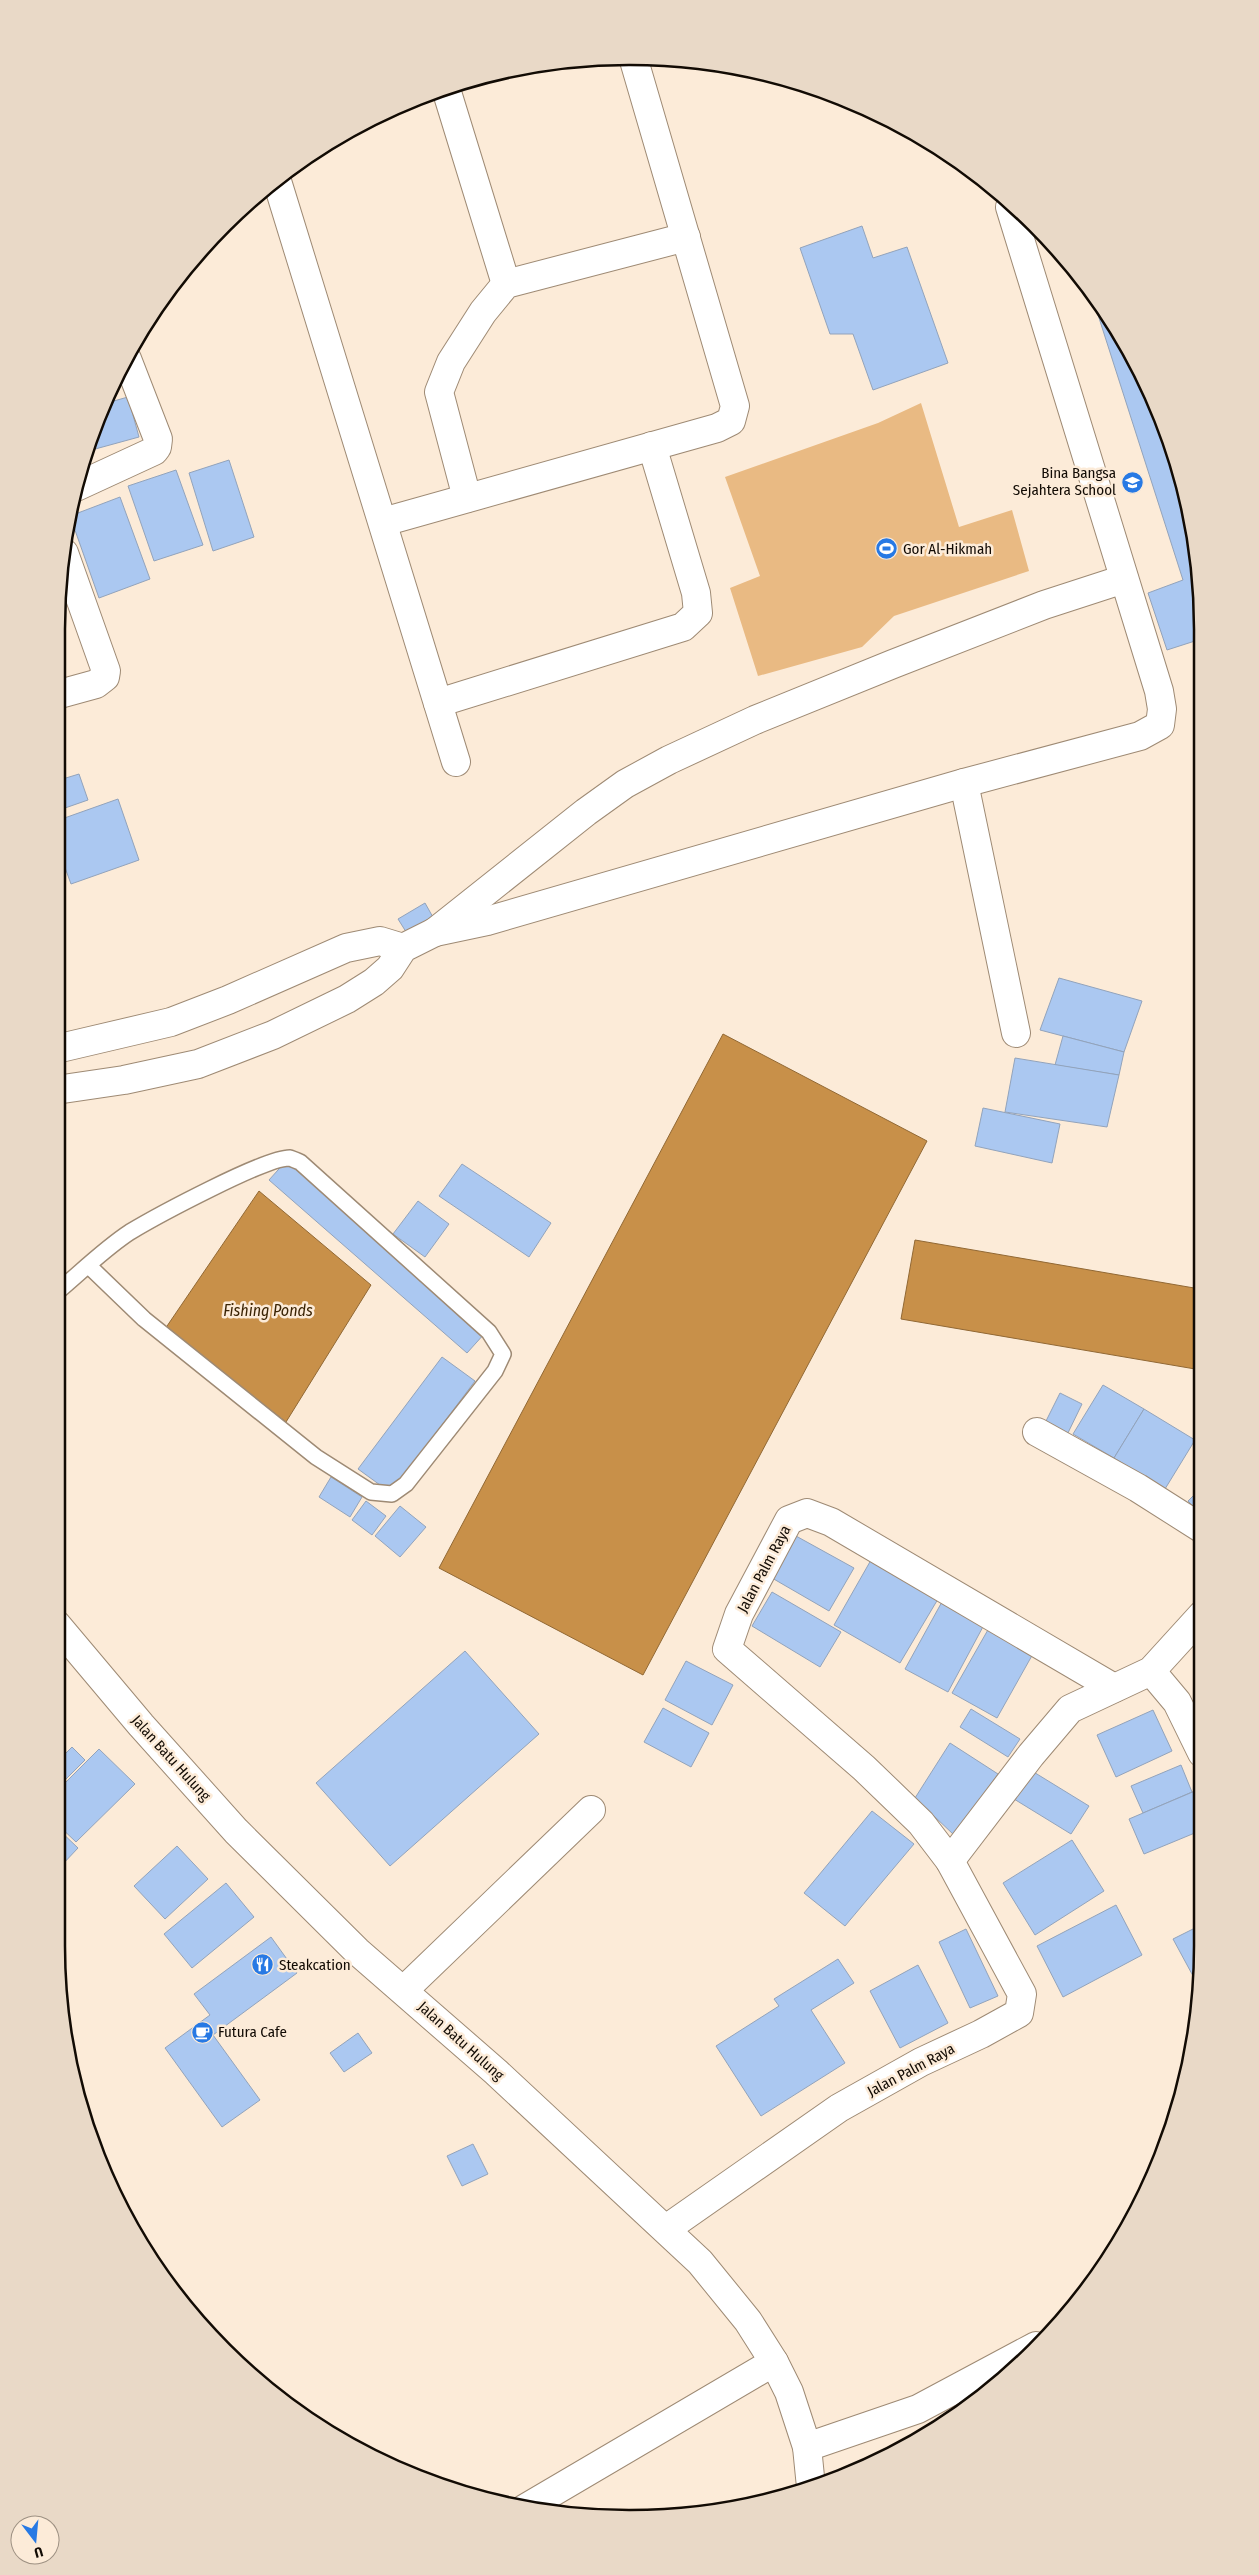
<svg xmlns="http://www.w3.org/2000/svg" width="1259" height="2575" font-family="'Fira Sans Condensed',sans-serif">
  <rect width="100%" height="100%" fill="#fcebd8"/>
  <polygon fill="#e9ba83" points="921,403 959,527 1012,510 1029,571 894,616 862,647 758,676 730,588 760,576 725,477 878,423"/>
  <g fill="#c89049" stroke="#916834">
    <polygon points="723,1034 927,1141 643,1675 439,1568"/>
    <polygon points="259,1191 371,1285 286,1422 165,1329"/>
    <polygon points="915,1240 1200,1289 1201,1370 901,1319"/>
  </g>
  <g fill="#abc8f1" stroke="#92a3bb">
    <polygon points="862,226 873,258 907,247 948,363 873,390 853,334 830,334 800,248"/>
    <polygon points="1091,293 1159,410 1198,554 1198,640 1167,650 1148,593 1183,580"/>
    <polygon points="128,397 139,437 88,451 103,404"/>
    <polygon points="229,460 254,537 213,551 189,473"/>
    <polygon points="176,470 203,545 154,561 128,486"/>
    <polygon points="120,497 150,579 99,598 70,516"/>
    <polygon points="79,774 88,800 65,808 56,781"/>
    <polygon points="118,799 139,860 71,884 56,843 56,821"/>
    <polygon points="425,903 434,919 408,935 398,919"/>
    <polygon points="1059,978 1142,1001 1124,1052 1040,1030"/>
    <polygon points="1063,1036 1124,1052 1119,1075 1055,1065"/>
    <polygon points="1015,1058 1119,1075 1107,1127 1005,1112"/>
    <polygon points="983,1108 1060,1124 1052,1163 975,1146"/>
    <polygon points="287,1160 485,1333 467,1353 269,1180"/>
    <polygon points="462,1164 551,1223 529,1257 439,1196"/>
    <polygon points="418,1201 449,1224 425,1257 393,1234"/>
    <polygon points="442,1357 475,1381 391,1493 358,1469"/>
    <polygon points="1103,1385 1144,1409 1114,1458 1073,1434"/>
    <polygon points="1060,1393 1082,1404 1065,1439 1042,1429"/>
    <polygon points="1144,1409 1195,1440 1165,1489 1114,1458"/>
    <polygon points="331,1477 362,1497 350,1517 319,1497"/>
    <polygon points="1201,1488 1201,1514 1188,1501"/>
    <polygon points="366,1501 386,1516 372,1535 352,1520"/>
    <polygon points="400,1506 426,1527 400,1557 375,1536"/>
    <polygon points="796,1536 854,1568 829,1611 772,1578"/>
    <polygon points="871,1560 938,1599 900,1663 834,1625"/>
    <polygon points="772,1592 841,1632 820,1667 752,1626"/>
    <polygon points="943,1600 985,1623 948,1692 905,1669"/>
    <polygon points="989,1628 1034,1652 997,1718 952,1693"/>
    <polygon points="465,1651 539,1734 390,1866 316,1783"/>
    <polygon points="686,1661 733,1685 712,1725 665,1700"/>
    <polygon points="663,1708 709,1733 691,1767 644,1742"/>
    <polygon points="971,1709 1020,1739 1008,1757 960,1727"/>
    <polygon points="1153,1710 1172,1751 1116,1777 1097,1735"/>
    <polygon points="950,1743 998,1774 954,1835 915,1798"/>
    <polygon points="72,1747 85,1760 56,1789 56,1763"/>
    <polygon points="99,1749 135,1784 76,1842 56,1823 56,1792"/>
    <polygon points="1181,1765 1192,1792 1143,1813 1131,1786"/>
    <polygon points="1032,1771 1089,1806 1071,1834 1014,1799"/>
    <polygon points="1202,1788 1202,1830 1144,1854 1129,1819"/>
    <polygon points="872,1811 914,1844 845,1926 804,1893"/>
    <polygon points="56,1827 78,1848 61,1866 56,1862"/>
    <polygon points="1072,1840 1104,1891 1035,1935 1003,1883"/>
    <polygon points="177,1846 208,1879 165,1919 134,1886"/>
    <polygon points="226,1883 254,1917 192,1968 164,1934"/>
    <polygon points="1116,1905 1142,1955 1063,1997 1037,1946"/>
    <polygon points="1203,1924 1203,1946 1199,1987 1173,1939"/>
    <polygon points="966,1929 998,1996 970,2008 939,1942"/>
    <polygon points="271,1937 297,1973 213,2035 260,2100 222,2127 165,2048 210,2015 194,1994"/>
    <polygon points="838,1959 854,1983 811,2010 845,2063 761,2116 716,2046 779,2006 774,1999"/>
    <polygon points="918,1965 948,2023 900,2048 870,1991"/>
    <polygon points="358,2033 372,2053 344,2072 330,2053"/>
    <polygon points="473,2144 488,2174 462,2186 447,2156"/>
  </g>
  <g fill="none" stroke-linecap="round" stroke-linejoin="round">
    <defs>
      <path id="service" d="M56 1293C80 1273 104 1249 130 1232 155 1217 266 1157 290 1158 293 1159 297 1161 300 1162L489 1332 503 1354 495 1371 406 1484 392 1494 371 1492 316 1457 144 1319 89 1266"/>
      <g id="minor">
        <polyline points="446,89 506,284"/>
        <polyline points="277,181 456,762"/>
        <polyline points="76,487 154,451 157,447 158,439 127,359"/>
        <polyline points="467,498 439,392 451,362 483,312 506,284 686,237"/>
        <polyline points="383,522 717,428 731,421 735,406 633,57"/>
        <polyline points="56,695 96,684 105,677 106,671 64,553"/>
        <polyline points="438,703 683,627 698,613 696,593 652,446"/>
        <polyline points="964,783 1016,1033"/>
        <polyline points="435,932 487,921 964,783 1140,736 1160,725 1162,709 1159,691 1010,207"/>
        <polyline points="56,1049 171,1022 228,1000 346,948 380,941 403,948"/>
        <polyline points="56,1090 124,1080 198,1064 273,1035 347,999 374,982 390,968 403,948 435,932 586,812 625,784 669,760 755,720 893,664 1044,605 1124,579"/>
        <polyline points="1037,1432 1138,1488 1201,1528"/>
        <polyline points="1151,1671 1177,1702 1202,1753"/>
        <polyline points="950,1861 1031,1755 1070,1709 1151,1671 1202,1615"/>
        <polyline points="404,1990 591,1810"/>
        <polyline points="666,2229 839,2108 921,2062 981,2034 1019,2013 1022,1994 950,1861 921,1823 864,1768 727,1649 739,1614 789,1520 807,1513 831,1522 1114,1688"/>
        <polyline points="807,2447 918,2409 1036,2346"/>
        <polyline points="524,2509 774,2362"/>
      </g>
      <polyline id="tertiary" points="56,1624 141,1725 236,1831 357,1951 496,2072 700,2262 748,2321 774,2362 789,2392 807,2447 811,2487"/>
    </defs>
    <use href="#service" stroke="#9e8a74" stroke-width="18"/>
    <use href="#minor" stroke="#9e8a74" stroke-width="30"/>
    <use href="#tertiary" stroke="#9e8a74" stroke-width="30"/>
    <use href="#service" stroke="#fff" stroke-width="15"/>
    <use href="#minor" stroke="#fff" stroke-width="28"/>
    <use href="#tertiary" stroke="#fff" stroke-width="28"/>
  </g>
  <defs>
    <symbol id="school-disc" viewBox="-11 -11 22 22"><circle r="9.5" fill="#2779e4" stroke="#fcebd8"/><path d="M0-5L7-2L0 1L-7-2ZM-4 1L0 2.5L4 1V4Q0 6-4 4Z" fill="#fff"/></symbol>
    <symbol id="stadium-disc" viewBox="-11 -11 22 22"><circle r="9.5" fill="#2779e4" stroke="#fcebd8"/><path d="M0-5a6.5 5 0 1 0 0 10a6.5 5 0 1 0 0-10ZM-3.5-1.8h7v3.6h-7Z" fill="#fff"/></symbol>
    <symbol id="restaurant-disc" viewBox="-11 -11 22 22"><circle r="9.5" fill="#2779e4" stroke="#fcebd8"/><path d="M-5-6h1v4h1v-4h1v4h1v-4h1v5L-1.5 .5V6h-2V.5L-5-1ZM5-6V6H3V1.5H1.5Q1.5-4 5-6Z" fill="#fff"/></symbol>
    <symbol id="cafe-disc" viewBox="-11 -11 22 22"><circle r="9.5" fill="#2779e4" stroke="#fcebd8"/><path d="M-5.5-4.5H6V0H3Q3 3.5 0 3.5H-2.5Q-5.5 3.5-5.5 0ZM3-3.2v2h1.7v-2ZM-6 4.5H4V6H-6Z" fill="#fff"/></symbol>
  </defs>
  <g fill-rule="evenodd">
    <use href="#school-disc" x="1120" y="470" width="25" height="25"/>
    <use href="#stadium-disc" x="874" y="536" width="25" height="25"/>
    <use href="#restaurant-disc" x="250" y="1952" width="25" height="25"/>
    <use href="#cafe-disc" x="190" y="2020" width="25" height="25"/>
  </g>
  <g text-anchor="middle" stroke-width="5" stroke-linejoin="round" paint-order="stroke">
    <g font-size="15" fill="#120b04" stroke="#fcebd8" text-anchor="start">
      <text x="1116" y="478" text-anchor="end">Bina Bangsa<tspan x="1116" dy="17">Sejahtera School</tspan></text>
      <text x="903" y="554">Gor Al-Hikmah</text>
      <text x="279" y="1970">Steakcation</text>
      <text x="218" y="2037">Futura Cafe</text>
    </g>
    <g font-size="15" fill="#120b04" stroke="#fcebd8">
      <text transform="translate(764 1569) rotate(-62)" y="5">Jalan Palm Raya</text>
      <text transform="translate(171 1758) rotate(48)" y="5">Jalan Batu Hulung</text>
      <text transform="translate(461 2041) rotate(42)" y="5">Jalan Batu Hulung</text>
      <text transform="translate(911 2070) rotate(-28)" y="5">Jalan Palm Raya</text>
    </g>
    <g font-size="16" font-style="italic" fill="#3b2404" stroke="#fcebd8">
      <text x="268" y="1316">Fishing Ponds</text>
    </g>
  </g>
  <path d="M0 0H1259V2575H0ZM629 65H630A564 564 0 0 1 1194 629V1946A564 564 0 0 1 630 2510H629A564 564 0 0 1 65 1946V629A564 564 0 0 1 629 65Z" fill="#e9d9c7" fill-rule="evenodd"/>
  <path fill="none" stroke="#120b04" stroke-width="2.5" d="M629 65H630A564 564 0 0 1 1194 629V1946A564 564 0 0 1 630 2510H629A564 564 0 0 1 65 1946V629A564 564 0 0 1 629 65Z"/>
  <g transform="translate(35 2540) rotate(164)"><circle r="24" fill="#fcebd8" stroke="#9e9183"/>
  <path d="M0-4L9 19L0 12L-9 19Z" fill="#2779e4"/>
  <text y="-8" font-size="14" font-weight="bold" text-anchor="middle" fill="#120b04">U</text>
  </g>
</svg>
